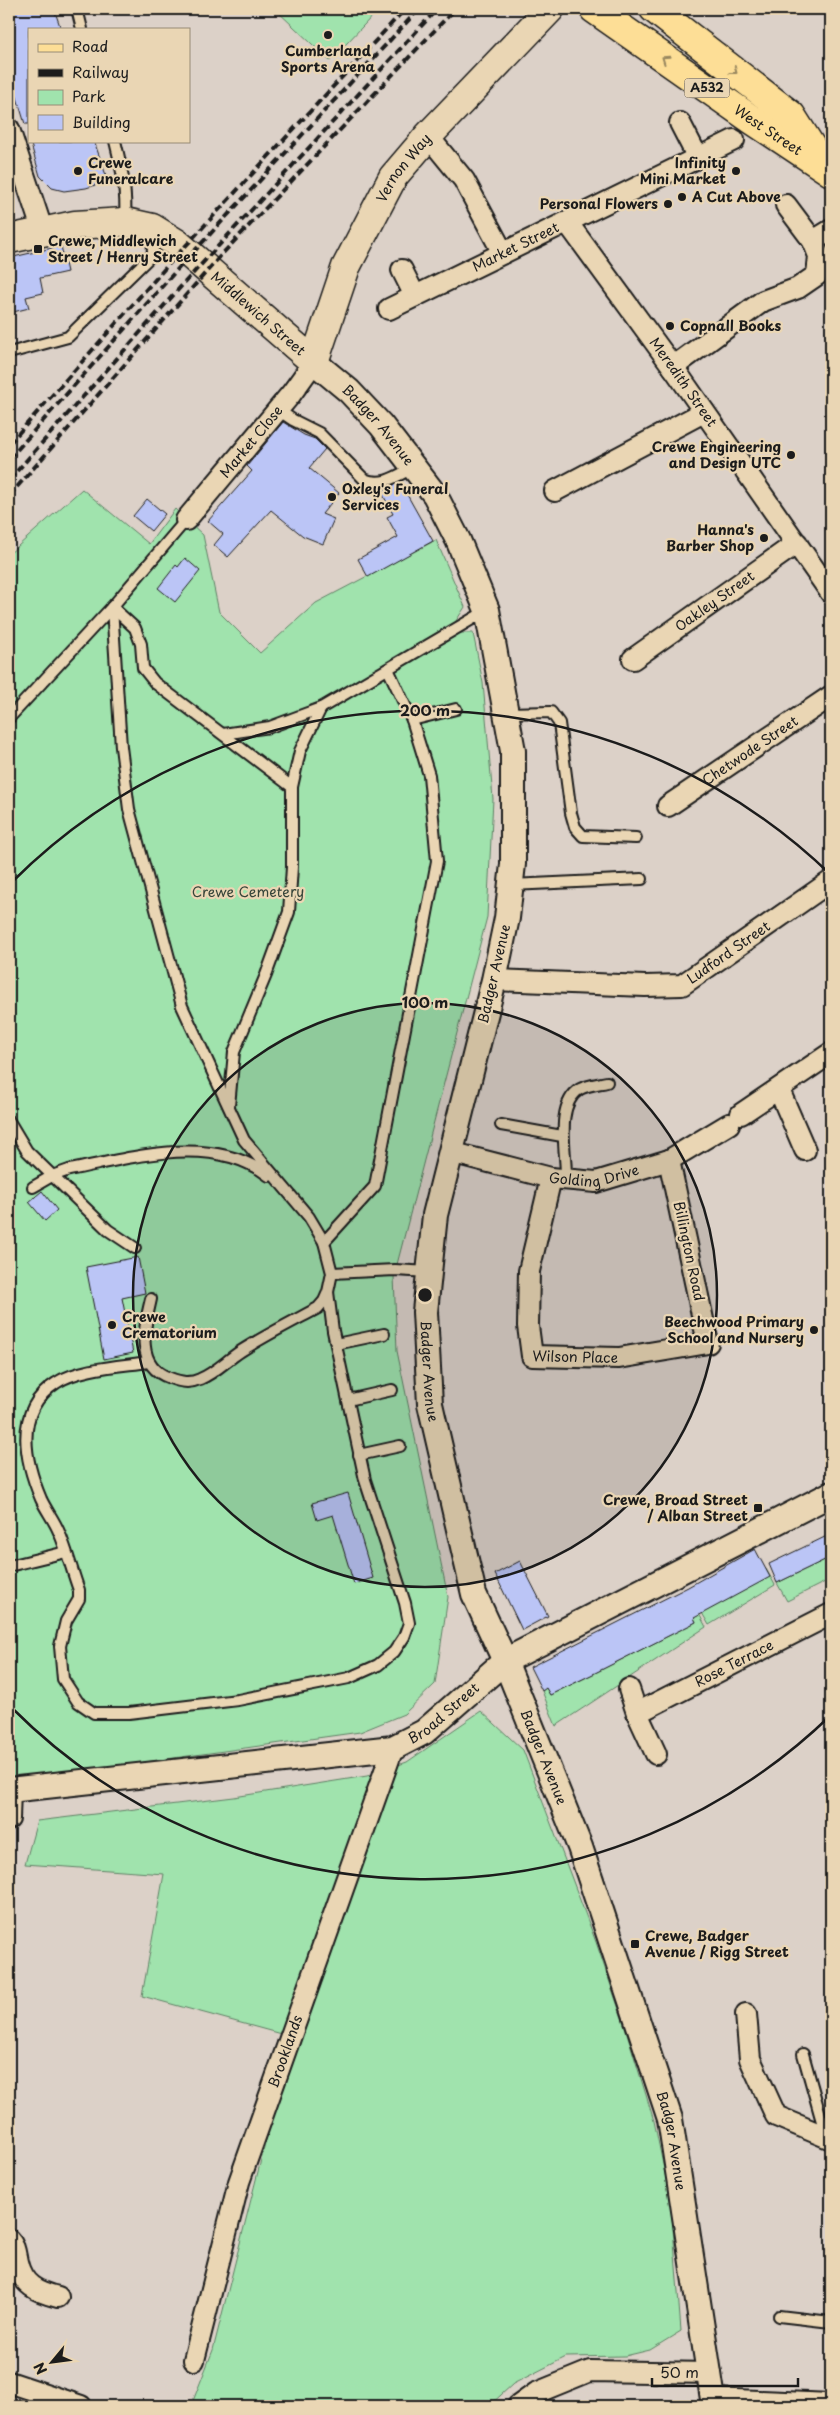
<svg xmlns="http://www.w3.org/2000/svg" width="840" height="2415" font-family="'Playpen Sans',sans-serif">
  <rect width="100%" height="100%" fill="#dcd1c8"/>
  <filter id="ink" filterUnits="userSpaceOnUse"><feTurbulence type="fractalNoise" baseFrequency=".02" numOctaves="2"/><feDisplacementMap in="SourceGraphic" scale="10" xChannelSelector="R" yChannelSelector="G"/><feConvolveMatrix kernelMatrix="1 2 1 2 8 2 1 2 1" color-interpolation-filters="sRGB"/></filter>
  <g filter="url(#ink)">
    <g fill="#a0e3ad" stroke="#5e8064">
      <polygon points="275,9 379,9 330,61"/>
      <polygon points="82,489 149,544 175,509 203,535 219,612 260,653 316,603 436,540 465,607 454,624 459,633 473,633 483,683 493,799 487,917 394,1276 397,1351 448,1597 435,1684 404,1714 360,1732 9,1781 9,554"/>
      <polygon points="831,1557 831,1579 787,1601 777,1583"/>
      <polygon points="766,1569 775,1585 709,1625 698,1606"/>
      <polygon points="697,1610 706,1627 556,1726 542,1691 546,1688 550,1695 564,1688 561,1681 567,1677 571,1685 696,1622 692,1613"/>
      <polygon points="481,1711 523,1750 596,1942 625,2027 654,2121 671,2203 681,2331 650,2350 625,2356 566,2357 513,2384 489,2406 191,2406 213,2350 292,2037 142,1996 164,1874 25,1864 37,1821 234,1797 367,1776 407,1762"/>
    </g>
    <g fill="#bbc5f6" stroke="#1c1c1c">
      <polygon points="9,9 54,9 61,29 29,29 29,124 25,124 9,71"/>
      <polygon points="30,141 94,141 108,181 86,188 64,191 52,188 40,176"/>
      <polygon points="61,246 67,272 40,278 43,293 26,297 29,308 9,313 9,258"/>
      <polygon points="283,422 304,435 315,439 325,449 309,468 339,493 322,514 334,519 323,544 303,536 271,510 228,557 214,545 223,534 208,521 252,471 247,466"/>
      <polygon points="400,482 433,541 368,577 358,559 398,537 387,517 393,514 381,491"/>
      <polygon points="147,499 165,514 151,531 133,516"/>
      <polygon points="185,558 200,571 175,602 158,588 176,565 178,567"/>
      <polygon points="42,1191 57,1210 45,1221 29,1202"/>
      <polygon points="138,1257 145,1293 122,1298 133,1353 104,1359 86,1267"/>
      <polygon points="348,1493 373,1578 354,1584 333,1515 317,1520 312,1503"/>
      <polygon points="831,1534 831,1557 777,1583 769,1564"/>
      <polygon points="755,1549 770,1577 694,1618 696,1622 593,1674 550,1695 546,1688 542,1691 530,1667 688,1587"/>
      <polygon points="520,1561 548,1616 522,1630 495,1574"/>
    </g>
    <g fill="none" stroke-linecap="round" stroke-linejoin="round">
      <defs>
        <g id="service">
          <polyline points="77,9 82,29"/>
          <path d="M115 141C122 169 127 192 125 221"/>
          <polyline points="9,353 68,337 153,254 152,232"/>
          <path d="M278 410 293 420 319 433 364 479C383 487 397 476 414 467"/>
          <path d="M112 607 121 747 129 809 182 1006 244 1140 309 1217 324 1242 332 1273 328 1292 324 1301 318 1308C292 1322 266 1335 241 1351 227 1360 215 1373 200 1379 189 1384 181 1382 170 1378 135 1366 144 1328 151 1299"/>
          <polyline points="112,607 135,628 141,644 143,668 155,683 292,787 292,867 289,912 266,975 234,1052 229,1106"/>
          <polyline points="506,713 551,712 559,723 571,813 575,827 583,836 636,838"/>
          <polyline points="9,718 112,607 186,520"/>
          <polyline points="412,720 456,709"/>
          <polyline points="223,734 270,727 321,708 486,611"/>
          <polyline points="292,787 300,751 321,708"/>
          <polyline points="511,885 642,879"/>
          <polyline points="9,1121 27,1151 108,1230 135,1248"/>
          <polyline points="501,1125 562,1136"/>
          <path d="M566 1179C567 1154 554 1105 580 1089 588 1085 598 1084 607 1082"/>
          <path d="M33 1187 52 1176 69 1170C133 1158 212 1132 269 1176"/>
          <polyline points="324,1242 375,1186 437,861 429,775 412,720 388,669"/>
          <polyline points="332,1273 395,1270 429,1272"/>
          <polyline points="336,1344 384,1334"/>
          <path d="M148 1362C122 1366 78 1368 56 1383 14 1410 24 1459 41 1499 46 1510 54 1520 59 1532 67 1550 72 1571 79 1590V1599L66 1621 60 1646 63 1679 78 1702 94 1713H129L238 1700 349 1678 378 1665 394 1652 404 1637 409 1623 405 1603 365 1480 333 1331 328 1292"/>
          <polyline points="348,1400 392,1390"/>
          <polyline points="359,1455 400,1446"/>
          <polyline points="9,1566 66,1552"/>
          <polyline points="803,2054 826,2136"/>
          <polyline points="779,2316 831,2322"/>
        </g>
        <g id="minor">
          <polyline points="680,123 698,158"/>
          <polyline points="9,129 43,232"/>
          <polyline points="428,136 464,180 503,253"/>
          <path id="s1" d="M567 222 673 367 831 593"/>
          <polyline points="813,241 831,230"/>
          <polyline points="402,270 415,296"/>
          <path id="s2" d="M389 309 734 140"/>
          <polyline points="673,367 763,301 798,288 817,275 819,256 813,241 786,205"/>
          <polyline points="555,491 704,412"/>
          <path id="s3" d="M186 520 291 394 314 362"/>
          <path id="s4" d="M633 659 797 543"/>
          <path id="s5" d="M668 806 831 696"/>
          <path id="s6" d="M494 980 645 986 682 985 831 881"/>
          <polyline points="779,1090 805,1150"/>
          <polyline points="741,1114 831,1053"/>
          <path id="s7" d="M450 1152 551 1178 596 1182 669 1160 729 1124"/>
          <path id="s8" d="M551 1178 529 1271 528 1326 532 1356 619 1358 708 1343 669 1160"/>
          <polyline points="629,1689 637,1713 656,1754"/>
          <path id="s9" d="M637 1713 831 1614"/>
          <polyline points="9,1819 10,1789"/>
          <polyline points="746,2014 750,2059 776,2116 831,2139"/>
          <path d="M9 2240C15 2246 15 2253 17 2262 22 2285 37 2292 58 2297"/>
          <path id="s10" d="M194 2360 239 2182 393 1748"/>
          <polyline points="9,2382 81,2406"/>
          <polyline points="714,2399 831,2404"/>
          <polyline points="518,2406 536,2393 590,2371 711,2373"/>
        </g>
        <g id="tertiary">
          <path id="s11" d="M314 362 349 391 381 425 435 495 458 540 487 610 513 751V864L507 918 494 980 435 1215 425 1312 430 1404 474 1594 505 1661 580 1847 670 2119 714 2406"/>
          <path id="s12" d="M9 1790 393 1748 424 1732 505 1661 831 1494"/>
        </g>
        <g id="secondary">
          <path id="s13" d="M9 239 75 225 125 222 152 228 178 244 314 362 346 267 393 177 428 136 550 9"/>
        </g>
        <g id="primary">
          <path id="s14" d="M594 9 751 119 831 172"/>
          <polyline points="654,9 791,115 819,159"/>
        </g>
      </defs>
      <use href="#service" stroke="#1c1c1c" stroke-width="14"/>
      <use href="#minor" stroke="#1c1c1c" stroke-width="24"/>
      <use href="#tertiary" stroke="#1c1c1c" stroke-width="28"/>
      <use href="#secondary" stroke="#1c1c1c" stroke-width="31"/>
      <use href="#primary" stroke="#1c1c1c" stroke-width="31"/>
      <use href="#service" stroke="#ead6b4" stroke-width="10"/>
      <use href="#minor" stroke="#ead6b4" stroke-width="20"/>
      <use href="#tertiary" stroke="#ead6b4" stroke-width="24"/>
      <use href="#secondary" stroke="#ead6b4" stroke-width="28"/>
      <use href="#primary" stroke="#fdde96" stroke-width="28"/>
      <g stroke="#1c1c1c" stroke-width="4" stroke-dasharray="8 4" stroke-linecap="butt">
        <polyline points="9,444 167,266 405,9"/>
        <polyline points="9,459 174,273 419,9"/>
        <polyline points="9,480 185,282 437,9"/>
        <polyline points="9,496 223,253 455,9"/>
      </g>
    </g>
    <defs><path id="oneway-chevron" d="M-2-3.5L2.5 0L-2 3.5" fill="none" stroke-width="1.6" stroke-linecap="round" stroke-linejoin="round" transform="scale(1.25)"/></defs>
    <g stroke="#98875f">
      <use href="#oneway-chevron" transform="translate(665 59) rotate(-145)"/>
      <use href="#oneway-chevron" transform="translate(734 71) rotate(38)"/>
    </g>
  </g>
  <circle cx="425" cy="1295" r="292" fill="#1c1c1c" fill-opacity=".12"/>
  <g fill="none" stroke="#1c1c1c" stroke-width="2.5">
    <circle cx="425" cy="1295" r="292"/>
    <path d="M831 1715A584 584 0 0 1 12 1708M12 882A584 584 0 0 1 831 875"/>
  </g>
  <g fill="#1c1c1c" stroke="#ead6b4" stroke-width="2">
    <circle cx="328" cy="35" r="5"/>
    <circle cx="78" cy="171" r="5"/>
    <circle cx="736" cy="171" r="5"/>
    <circle cx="682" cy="197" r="5"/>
    <circle cx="668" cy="204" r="5"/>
    <rect x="33" y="244" width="10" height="10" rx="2.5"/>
    <circle cx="670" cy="326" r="5"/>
    <circle cx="791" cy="455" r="5"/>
    <circle cx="332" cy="497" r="5"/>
    <circle cx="764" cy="538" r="5"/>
    <circle cx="112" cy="1325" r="5"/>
    <circle cx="814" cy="1330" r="5"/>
    <rect x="753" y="1503" width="10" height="10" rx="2.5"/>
    <rect x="630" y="1939" width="10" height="10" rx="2.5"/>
  </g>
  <g text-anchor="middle" stroke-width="4.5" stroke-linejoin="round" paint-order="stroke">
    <rect fill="#ead6b4" stroke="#5a544a" stroke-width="1" x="684.5" y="78.5" width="45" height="19" rx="4"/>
    <g font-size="12" font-weight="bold" fill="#1c1c1c">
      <text x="707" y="92">A532</text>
    </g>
    <g font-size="14" font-weight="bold" fill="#1c1c1c" stroke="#ead6b4" text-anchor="start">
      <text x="328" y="56" text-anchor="middle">Cumberland<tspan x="328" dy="16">Sports Arena</tspan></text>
      <text x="88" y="168">Crewe<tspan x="88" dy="16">Funeralcare</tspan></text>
      <text x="726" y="168" text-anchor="end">Infinity<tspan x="726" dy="16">Mini Market</tspan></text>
      <text x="692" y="202">A Cut Above</text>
      <text x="658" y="209" text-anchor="end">Personal Flowers</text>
      <text x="48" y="246">Crewe, Middlewich<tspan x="48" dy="16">Street / Henry Street</tspan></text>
      <text x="680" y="331">Copnall Books</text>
      <text x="781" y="452" text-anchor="end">Crewe Engineering<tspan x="781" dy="16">and Design UTC</tspan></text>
      <text x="342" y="494">Oxley's Funeral<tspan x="342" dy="16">Services</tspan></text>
      <text x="754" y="535" text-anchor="end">Hanna's<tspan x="754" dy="16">Barber Shop</tspan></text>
      <text x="122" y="1322">Crewe<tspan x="122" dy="16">Crematorium</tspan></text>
      <text x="804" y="1327" text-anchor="end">Beechwood Primary<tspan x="804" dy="16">School and Nursery</tspan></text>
      <text x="748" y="1505" text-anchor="end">Crewe, Broad Street<tspan x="748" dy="16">/ Alban Street</tspan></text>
      <text x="645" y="1941">Crewe, Badger<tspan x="645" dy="16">Avenue / Rigg Street</tspan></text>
    </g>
    <g font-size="14" fill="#1c1c1c" stroke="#ead6b4">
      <text dy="5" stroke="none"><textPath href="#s14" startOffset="212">West Street</textPath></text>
      <text dy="5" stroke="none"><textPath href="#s13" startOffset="571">Vernon Way</textPath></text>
      <text dy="5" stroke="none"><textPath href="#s2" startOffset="141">Market Street</textPath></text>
      <text dy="5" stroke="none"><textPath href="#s13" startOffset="282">Middlewich Street</textPath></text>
      <text dy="5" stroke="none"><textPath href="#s1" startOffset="198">Meredith Street</textPath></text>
      <text dy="5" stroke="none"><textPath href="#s11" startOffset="90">Badger Avenue</textPath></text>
      <text dy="5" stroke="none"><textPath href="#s3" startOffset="102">Market Close</textPath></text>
      <text dy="5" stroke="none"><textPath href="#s4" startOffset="100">Oakley Street</textPath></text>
      <text dy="5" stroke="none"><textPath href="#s5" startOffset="99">Chetwode Street</textPath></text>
      <text dy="5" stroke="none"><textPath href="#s6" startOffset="245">Ludford Street</textPath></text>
      <text transform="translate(494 974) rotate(-77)" y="5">Badger Avenue</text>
      <text dy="5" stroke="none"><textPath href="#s7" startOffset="148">Golding Drive</textPath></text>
      <text transform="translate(689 1251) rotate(78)" y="5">Billington Road</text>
      <text dy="5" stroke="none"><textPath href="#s8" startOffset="224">Wilson Place</textPath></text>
      <text dy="5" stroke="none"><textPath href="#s11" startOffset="1080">Badger Avenue</textPath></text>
      <text dy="5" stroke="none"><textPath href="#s9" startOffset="109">Rose Terrace</textPath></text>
      <text dy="5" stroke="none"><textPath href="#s12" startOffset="448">Broad Street</textPath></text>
      <text dy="5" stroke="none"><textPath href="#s11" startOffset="1485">Badger Avenue</textPath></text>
      <text dy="5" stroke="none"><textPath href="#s10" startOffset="322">Brooklands</textPath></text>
      <text dy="5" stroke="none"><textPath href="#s11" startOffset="1890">Badger Avenue</textPath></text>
    </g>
    <g font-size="14" fill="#364439" stroke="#ead6b4">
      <text x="248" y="897">Crewe Cemetery</text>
    </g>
  </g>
  <circle cx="425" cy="1295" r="8" fill="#1c1c1c" stroke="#ead6b4" stroke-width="2.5"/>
  <g font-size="15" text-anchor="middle" font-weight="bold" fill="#1c1c1c" stroke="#ead6b4" stroke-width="4.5" stroke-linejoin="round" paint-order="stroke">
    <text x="425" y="716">200 m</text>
    <text x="425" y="1008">100 m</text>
  </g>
  <rect width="840" height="2415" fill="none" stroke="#ead6b4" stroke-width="30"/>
  <rect x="15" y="15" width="810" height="2385" fill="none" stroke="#1c1c1c" stroke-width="2" filter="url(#ink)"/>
  <rect x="28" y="28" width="162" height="115" fill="#ead6b4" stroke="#988c77"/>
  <rect x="38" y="44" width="25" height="8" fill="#fdde96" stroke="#988c77"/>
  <text x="72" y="52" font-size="15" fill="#1c1c1c">Road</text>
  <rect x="38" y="69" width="25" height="8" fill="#1c1c1c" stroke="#988c77"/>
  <text x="72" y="78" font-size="15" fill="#1c1c1c">Railway</text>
  <rect x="38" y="90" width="25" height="15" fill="#a0e3ad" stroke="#988c77"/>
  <text x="72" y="102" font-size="15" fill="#1c1c1c">Park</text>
  <rect x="38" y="115" width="25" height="15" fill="#bbc5f6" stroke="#988c77"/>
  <text x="72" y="128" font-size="15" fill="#1c1c1c">Building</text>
  <g transform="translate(52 2362) rotate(241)" stroke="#ead6b4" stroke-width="4" paint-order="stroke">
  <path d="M0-4L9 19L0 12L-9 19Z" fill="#1c1c1c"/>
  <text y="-8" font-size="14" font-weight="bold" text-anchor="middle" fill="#1c1c1c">N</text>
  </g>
  <path d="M652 2378v8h146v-8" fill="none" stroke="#1c1c1c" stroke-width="2.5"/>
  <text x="660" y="2378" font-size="15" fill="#1c1c1c" stroke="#ead6b4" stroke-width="4" paint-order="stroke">50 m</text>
</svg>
